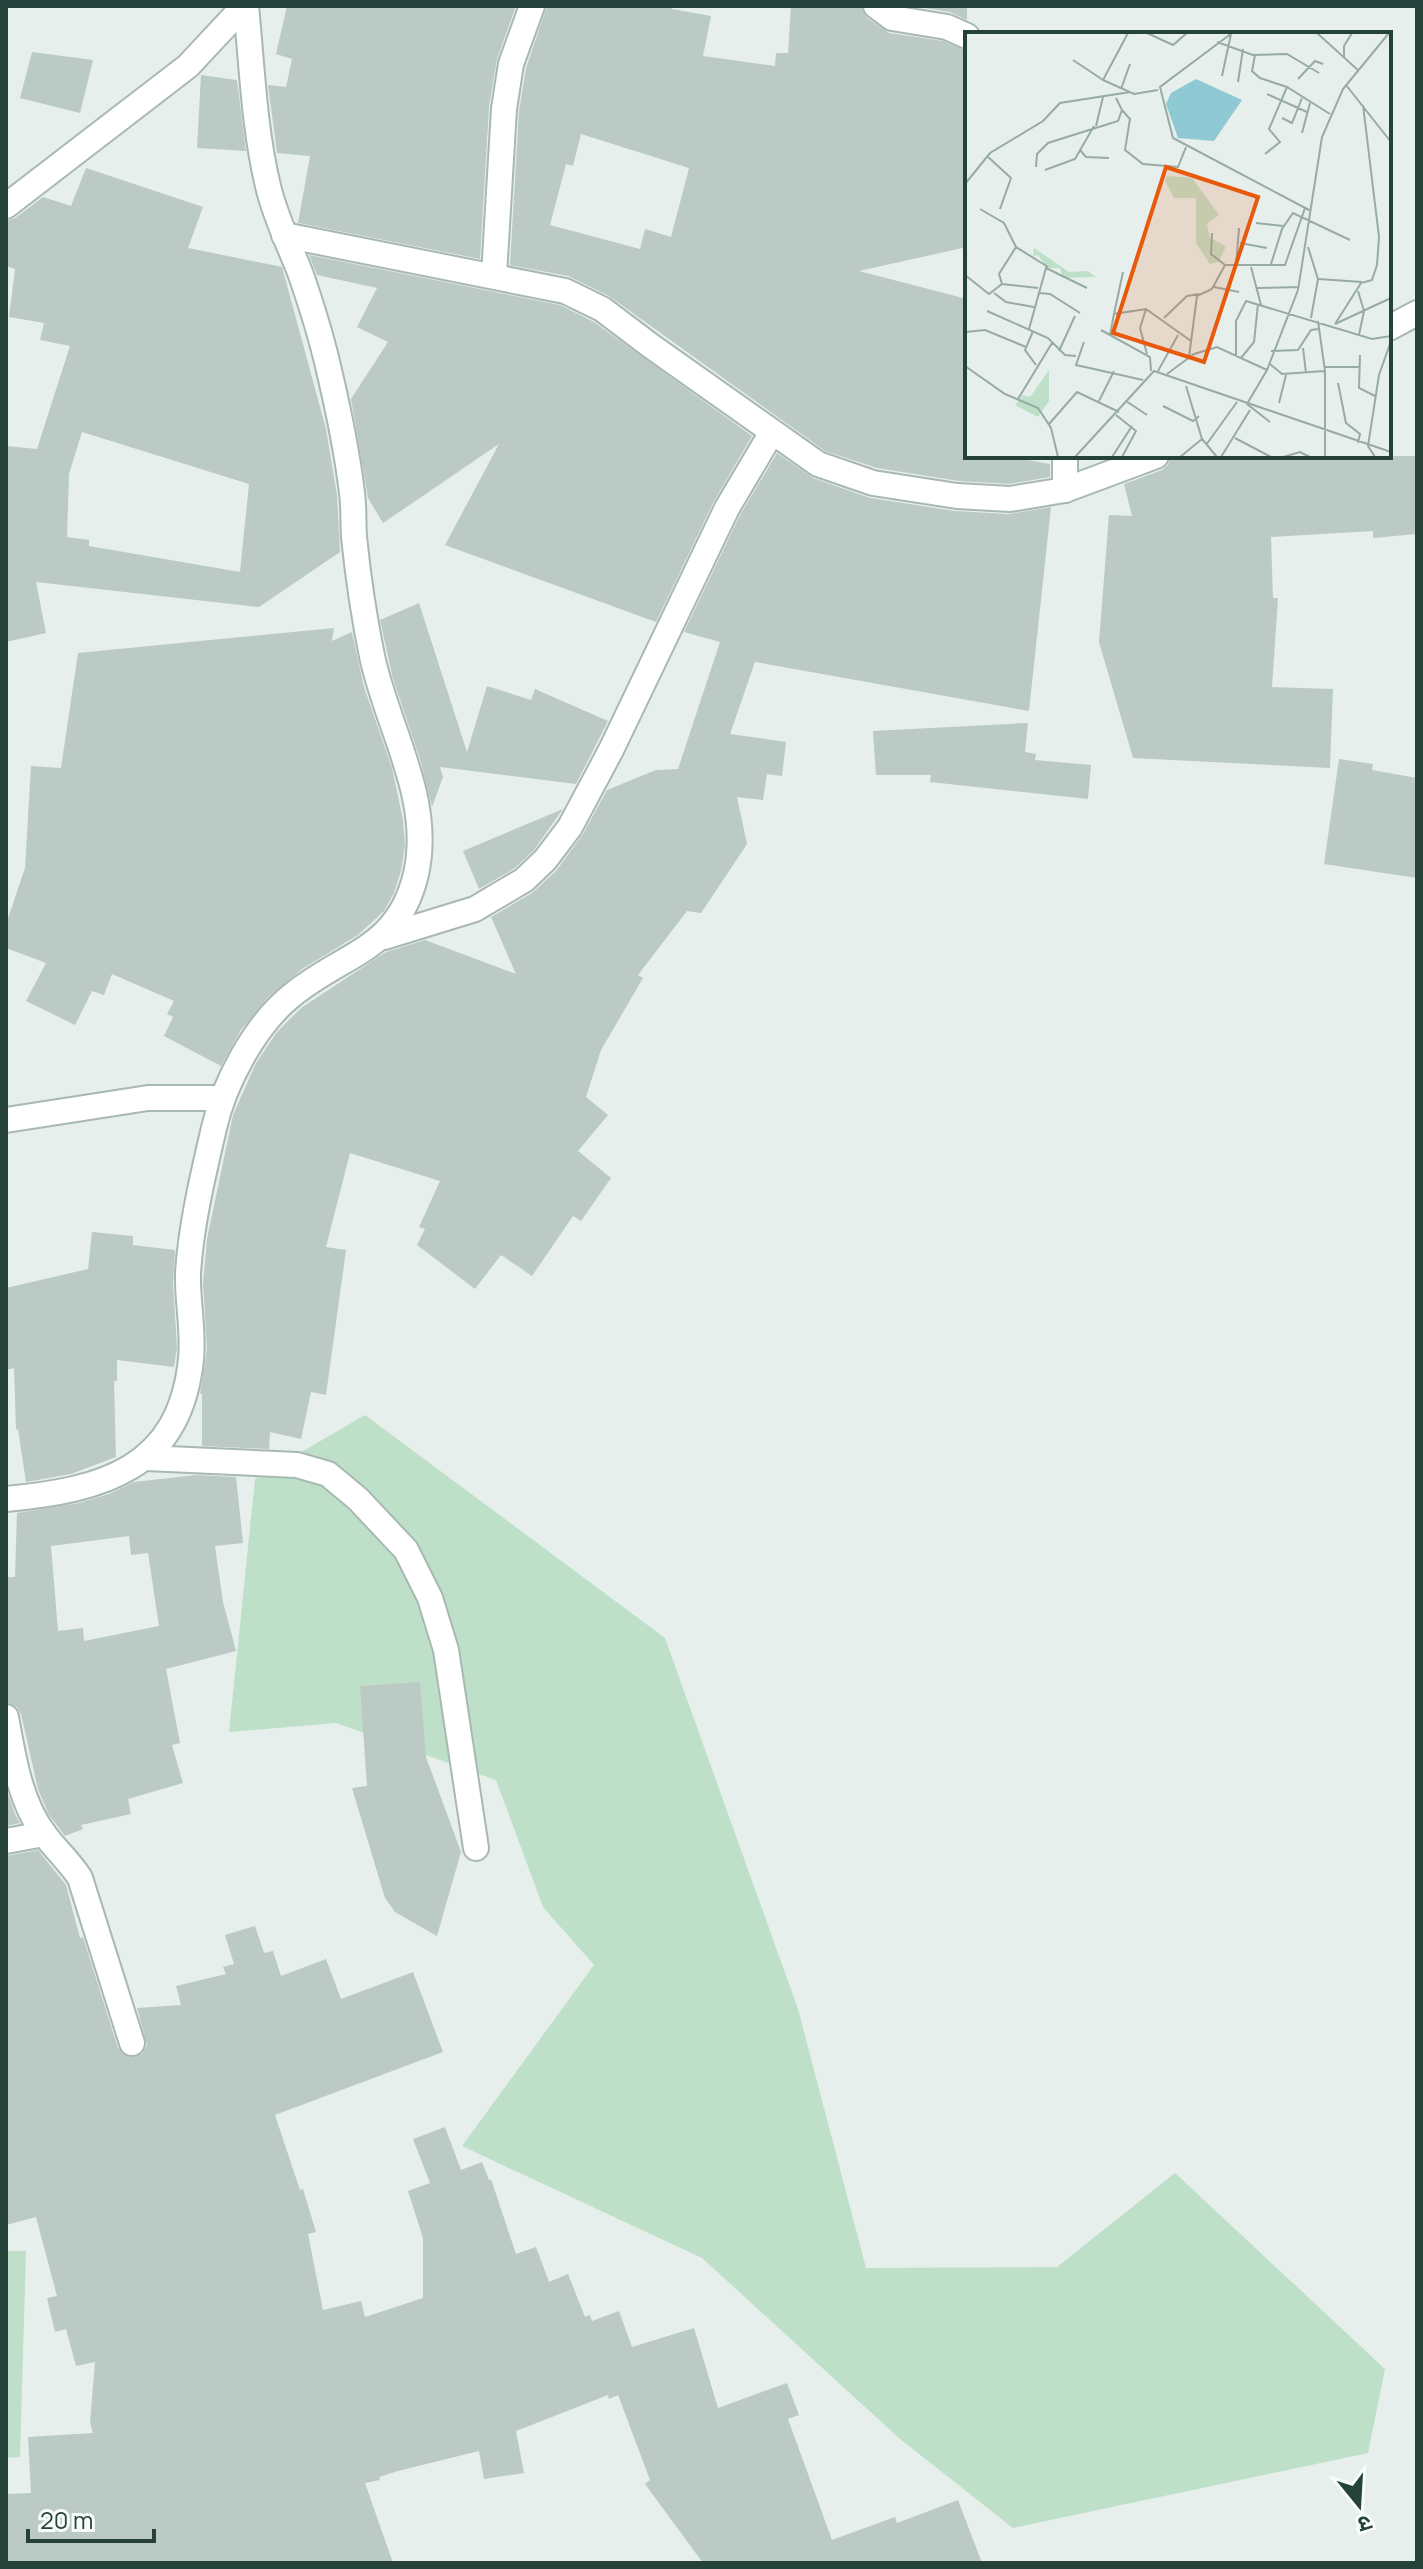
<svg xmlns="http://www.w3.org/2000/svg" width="1423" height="2569" font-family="Manrope,'Noto Sans Devanagari',sans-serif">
  <rect width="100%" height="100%" fill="#e6efeb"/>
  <g fill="#bfe0c8">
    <polygon points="365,1415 665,1638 798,2009 866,2268 1057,2267 1175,2173 1385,2369 1368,2453 1013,2528 900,2439 702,2258 462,2146 594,1965 543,1907 496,1780 336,1723 229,1732 255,1479"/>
    <polygon points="6,2251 26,2251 20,2457 6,2458"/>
  </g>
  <g fill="#bbcac4" fill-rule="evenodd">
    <polygon points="287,6 516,6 497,59 489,107 480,259 298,223 310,156 277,153 268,85 286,87 292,59 276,54"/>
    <path d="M547 6H672V9L711 16 703 56 775 66 776 53H788L791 6H861L867 18 889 33 943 41 967 51V247L859 271 967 299V456H1007L1050 464V477L1009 484 959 481 877 468 825 451 609 296 568 276 510 265 519 111 526 68ZM581 134 689 168 671 237 645 229 640 249 550 225 566 164 573 166Z"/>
    <polygon points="912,6 967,6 967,20 950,12"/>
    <polygon points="32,52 93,60 80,113 20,98"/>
    <polygon points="201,75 237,80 246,151 197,148"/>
    <path d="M86 168 203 207 188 248 282 267 326 429 337 495 340 552 259 607 36 582 46 633 6 642V446L37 449 70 346 40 340 44 323 9 317 15 269 6 266V221L15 218 43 197 71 206ZM82 432 249 484 240 572 89 546V540L67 537 69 474Z"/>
    <polygon points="309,255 560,305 594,322 752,436 714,501 656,622 445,545 499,444 383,523 368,498 351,399 388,342 357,327 377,288 317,275"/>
    <polygon points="777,453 813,478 870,498 955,511 1009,514 1051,507 1029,711 755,662 730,734 786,742 782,776 767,774 763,800 737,797 747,844 701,913 687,911 638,975 643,978 601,1050 586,1097 608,1115 578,1151 611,1178 581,1221 573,1216 532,1276 501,1255 475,1289 417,1245 425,1229 419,1227 440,1181 350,1153 326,1247 346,1250 326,1395 311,1392 301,1439 270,1432 269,1449 202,1446 202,1394 200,1394 207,1349 203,1283 207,1239 233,1115 256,1063 277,1032 301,1008 386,952 425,940 516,974 491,917 532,893 556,871 583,834 607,790 656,770 678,769 720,642 684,632 740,515"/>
    <polygon points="1171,456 1417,456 1417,534 1373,538 1373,531 1271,537 1273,598 1278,598 1272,687 1333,689 1330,768 1133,758 1099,642 1109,515 1132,516 1124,484 1162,470 1168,465"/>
    <polygon points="419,603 467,752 487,686 531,700 535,689 608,721 576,784 440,767 443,777 432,807 420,759 393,679 380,620"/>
    <polygon points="334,628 332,641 352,632 364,687 392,768 403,820 405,845 401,871 394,893 384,911 358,935 302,969 268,997 241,1030 221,1066 164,1036 173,1017 167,1014 174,1001 112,974 104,995 92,991 75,1025 26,1001 46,963 6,948 6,924 25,868 31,766 61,768 78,653"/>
    <polygon points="1028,723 1025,752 1036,754 1035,760 1091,765 1088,799 930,782 931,775 876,775 873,731"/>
    <polygon points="1339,759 1373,764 1372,770 1417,778 1417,878 1324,864"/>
    <polygon points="563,809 534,850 515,868 479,889 463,851"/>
    <polygon points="92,1232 133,1236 133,1245 175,1250 173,1284 177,1348 174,1367 117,1360 117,1381 114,1381 116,1457 71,1474 26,1482 18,1429 16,1430 14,1368 6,1370 6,1288 88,1269"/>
    <path d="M196 1475 236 1477 243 1543 215 1546 223 1602 236 1651 166 1669 180 1743 172 1745 183 1783 128 1799 131 1814 81 1825 83 1829 65 1836 49 1815 38 1789 21 1714 17 1707 6 1702V1577H15L17 1513 79 1503 109 1494 134 1482ZM129 1536 131 1555 148 1553 159 1626 84 1641 83 1628 58 1631 51 1546Z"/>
    <polygon points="420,1682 426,1757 461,1852 437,1936 395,1912 385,1898 352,1788 367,1786 360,1686"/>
    <polygon points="6,1788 15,1814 20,1823 6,1826"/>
    <polygon points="38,1850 66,1885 80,1938 83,1937 118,2048 128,2057 142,2054 147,2045 137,2008 181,2005 176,1986 226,1974 223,1967 234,1964 225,1935 255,1926 264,1953 273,1951 281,1976 326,1959 341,1999 413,1972 443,2052 275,2115 300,2190 303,2189 316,2232 308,2234 323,2310 361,2301 365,2317 423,2298 423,2238 408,2191 430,2183 413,2139 445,2127 461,2170 482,2162 489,2180 491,2179 516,2254 536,2247 549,2282 568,2274 585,2317 590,2315 592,2321 619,2311 632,2347 694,2328 718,2408 787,2383 799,2415 788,2419 832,2540 895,2517 897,2523 958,2500 982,2563 703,2563 645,2484 650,2480 618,2395 609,2399 608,2395 516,2431 524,2473 484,2479 479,2451 398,2471 379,2477 380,2480 365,2483 393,2563 6,2563 6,2494 31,2493 28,2437 93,2433 90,2423 95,2362 76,2366 66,2329 55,2332 47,2298 57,2296 36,2217 6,2225 6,1856"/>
  </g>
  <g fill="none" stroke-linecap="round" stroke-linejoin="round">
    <defs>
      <g id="minor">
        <polyline points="876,6 892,18 947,27 967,36"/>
        <polyline points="6,206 188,66 244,6"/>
        <polyline points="284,235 565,291 602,309 651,346 818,464 873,483 957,496 1010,499 1065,490 1156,456"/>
        <polyline points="494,275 504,109 511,64 532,6"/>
        <polyline points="1389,328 1417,313"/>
        <polyline points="1065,490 1065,456"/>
        <polyline points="384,937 475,909 524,880 545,860 570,827 611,750 727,508 772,432"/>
        <polyline points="6,1120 148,1098 222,1098"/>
        <polyline points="146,1458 297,1465 328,1474 358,1499 406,1550 430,1598 446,1650 476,1848"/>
        <path d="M6 1499C103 1490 180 1469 191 1359 194 1330 187 1301 188 1273 191 1225 203 1175 214 1128 224 1083 255 1025 291 996 344 952 398 951 416 874 433 798 387 728 372 656 364 617 358 576 354 537 353 522 354 508 352 493 347 451 338 408 328 366 321 336 311 304 301 275 290 246 275 217 268 186 254 128 252 66 246 6"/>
        <path d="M6 1717C13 1756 20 1803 45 1835 56 1850 70 1862 80 1878L132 2043"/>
        <polyline points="6,1841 44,1834"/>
      </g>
    </defs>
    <use href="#minor" stroke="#a8b8b2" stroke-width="28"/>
    <use href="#minor" stroke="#fff" stroke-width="24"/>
  </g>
  <g transform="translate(965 32)">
    <rect width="426" height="426" fill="#e6efeb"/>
    <path d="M202 144 227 146 254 183 242 192 245 206 261 214 254 230 245 232 231 211V166H209L200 149ZM69 216 104 240 123 239 131 245 98 246 95 236H82L73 223 68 224ZM84 338V369L73 385 50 373 58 363 65 365Z" fill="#bfe0c8"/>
    <path d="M231 47 277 68 249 109 213 106 201 72 206 61Z" fill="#8ec9d4"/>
    <path fill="none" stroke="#98aaa4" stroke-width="2" d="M163 1 138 48 169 62 193 58M182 1 208 13 222 1M267 1 195 55 208 106 346 179M352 1 394 39M252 10 288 23 322 22 354 41M290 23 287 39 295 46 322 55 365 82M379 26V14L387 1M108 28 138 48M257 44 266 2M333 47 350 29 358 32M273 50 278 17M381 53 426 110M156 57 165 32M302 62 342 80M157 78 165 87 160 118 178 132 213 135 221 115M317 86 327 91 337 66M131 94 138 65M337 101 345 71M115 118 121 125 144 126M300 122 315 110 304 97 322 55M22 124 46 146 35 177M71 135 72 122 83 111 153 89 157 78 151 66M80 138 110 127 129 94M0 152 25 121 78 89 95 71 165 60M15 177 39 191 51 215M291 191 318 194M247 201 246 222 260 233M275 211 302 216M343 215 353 247 346 286M306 232 317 197 328 181 385 208M271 234 274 196M286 235 296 273M0 243 24 262 37 252 73 256M354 247 397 250M37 252 34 242 51 215 83 235M249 255 274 260M292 256 334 255M393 259 399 279 394 303M29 261 41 270 69 275M74 261 85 262 115 281M181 277 175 296 182 322M22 279 83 306 100 323 111 324M149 282 158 240M199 286 222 264 234 262M353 289 360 339V425M370 292 396 251 407 248 412 233 414 205 398 73M370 292 426 266M64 297 81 236 122 256M136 298 185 325 186 339M68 299 60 318 71 333M0 300 20 298 61 315M145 303 149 282 181 277 226 309M119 310 111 333 178 348M338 316 341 341M94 319 110 284M306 319 333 318 346 298 354 297M395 323 394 356 410 364M271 324V289L281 269 407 307 426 304M224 325 232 264 247 257 260 233H320L340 176M276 326 289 310 293 272M305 332 317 342 359 339M0 334 40 362 73 376 86 396 93 425M360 335H394M193 339 213 303M202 342 229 322 252 315 302 338M373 351 381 391 395 402 393 411M221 354 237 407 252 425M53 367 87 311M134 369 149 339M161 369 182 383M314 371 321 343M198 374 228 389 234 384M151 383 171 399 157 425M305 390 282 372 302 338 333 258 357 105 378 57 424 1M84 392 112 360 154 380M270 406 306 425M241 413 272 370M110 425 189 339 426 420M147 425 167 394M215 425 237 407M256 425 285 378M318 425 335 420 345 425M410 425 403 414 414 343 426 309"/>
    <path fill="#e8590c" fill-opacity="0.15" stroke="#e8590c" stroke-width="4" d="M201 135 293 165 239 330 148 301Z"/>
    <rect width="426" height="426" fill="none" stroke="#24423a" stroke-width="4"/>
  </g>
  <rect width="1423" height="2569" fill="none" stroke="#24423a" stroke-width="16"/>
  <g transform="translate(1359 2505) rotate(162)" stroke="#f7fbf9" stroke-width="6" paint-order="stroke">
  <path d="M0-6L14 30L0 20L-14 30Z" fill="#24423a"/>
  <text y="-12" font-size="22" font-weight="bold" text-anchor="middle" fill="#24423a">उ</text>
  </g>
  <path d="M28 2529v12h126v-12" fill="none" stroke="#24423a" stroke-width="4"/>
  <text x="40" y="2529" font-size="24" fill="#24423a" stroke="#f7fbf9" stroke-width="6" paint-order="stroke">20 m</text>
</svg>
